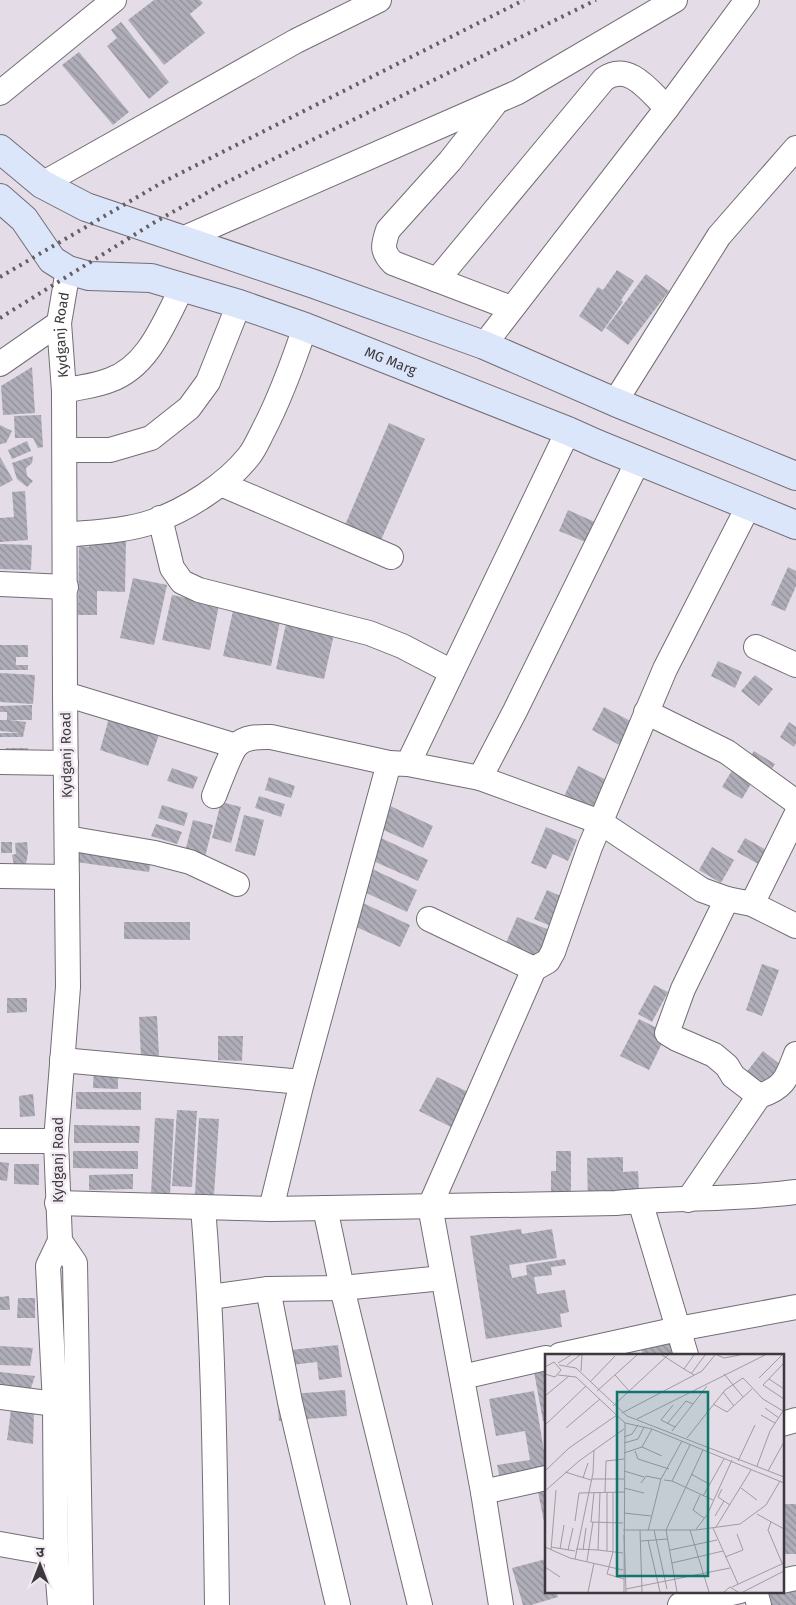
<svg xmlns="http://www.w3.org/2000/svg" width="796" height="1605" font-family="'Fira Sans','Noto Sans Devanagari',sans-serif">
  <defs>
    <pattern id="building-back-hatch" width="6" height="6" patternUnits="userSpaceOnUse" patternTransform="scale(1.25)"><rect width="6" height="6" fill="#afadb8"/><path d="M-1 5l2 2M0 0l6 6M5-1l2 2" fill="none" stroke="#908e97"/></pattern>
  </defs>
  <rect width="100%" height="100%" fill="#e4dce6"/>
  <g fill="url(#building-back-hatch)">
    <polygon points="154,0 200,0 203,3 190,14 205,33 164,65 128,20"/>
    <polygon points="121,22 169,82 149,99 107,46 117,38 111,30"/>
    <polygon points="79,52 129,112 113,125 62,65"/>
    <polygon points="617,270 634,281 621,300 623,302 602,332 579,316 598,287 603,290"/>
    <polygon points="646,274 669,291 628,345 606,328"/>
    <polygon points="32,367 35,413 3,415 1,386"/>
    <polygon points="41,415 43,447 38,448 33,438 15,438 14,416"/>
    <polygon points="389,423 425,439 378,547 342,532"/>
    <polygon points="0,425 12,431 6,443 0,444"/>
    <polygon points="27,441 31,451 12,459 8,450"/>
    <polygon points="33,456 32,463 26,468 27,476 33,481 27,487 17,479 12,463"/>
    <polygon points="0,457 13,480 0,487"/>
    <polygon points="25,491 28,540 0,542 0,518 14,517 12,492"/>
    <polygon points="568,510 597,523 588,543 559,531"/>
    <polygon points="89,540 126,540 125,592 97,591 97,615 78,615 79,546 89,547"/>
    <polygon points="0,544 32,545 31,570 0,569"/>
    <polygon points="788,567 796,571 796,586 785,611 771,605"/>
    <polygon points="133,578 167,585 154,645 120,638"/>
    <polygon points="172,595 219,605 210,650 162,640"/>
    <polygon points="233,611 280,621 271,666 223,656"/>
    <polygon points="286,624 334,634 324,679 276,669"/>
    <polygon points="0,645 28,645 28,657 16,657 16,665 28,665 28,670 0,670"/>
    <polygon points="718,661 742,672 735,688 711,676"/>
    <polygon points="0,673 35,675 33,704 0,702"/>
    <polygon points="755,675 773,689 759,706 741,691"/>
    <polygon points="32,705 32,720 10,720 26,722 23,737 0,737 0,733 21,733 0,731 0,720 7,720 7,712 0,712 0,706"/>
    <polygon points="604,707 636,724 623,747 592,730"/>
    <polygon points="109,718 160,732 148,766 100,750"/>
    <polygon points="789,722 796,727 796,743 794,747 780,737"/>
    <polygon points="6,748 28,748 28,763 6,756"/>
    <polygon points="754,751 775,764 767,776 746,763"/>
    <polygon points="578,766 611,782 594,818 561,803"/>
    <polygon points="734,767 754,779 742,799 722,787"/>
    <polygon points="172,768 198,777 193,789 167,781"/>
    <polygon points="269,777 295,786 291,798 265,790"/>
    <polygon points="259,796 285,804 281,817 255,808"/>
    <polygon points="221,802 241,807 231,843 212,838"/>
    <polygon points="386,804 433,826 423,848 375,826"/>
    <polygon points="162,805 188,813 184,826 158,818"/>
    <polygon points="244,815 264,820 255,856 235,851"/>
    <polygon points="193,820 213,825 204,861 184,856"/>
    <polygon points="156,824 182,832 177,844 151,836"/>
    <polygon points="546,827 577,840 568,861 553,854 546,869 531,863"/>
    <polygon points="79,837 153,847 149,872 76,862"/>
    <polygon points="381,838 428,860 418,881 371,860"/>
    <polygon points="745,838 768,851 760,865 737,852"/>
    <rect x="1" y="842" width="11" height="11"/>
    <polygon points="27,842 28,853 25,869 15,871 12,855 16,854 15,843"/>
    <polygon points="712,847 734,860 721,883 699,870"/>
    <polygon points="370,868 417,890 407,912 360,890"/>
    <polygon points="547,890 565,898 553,927 534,919"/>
    <polygon points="363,903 410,925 400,947 352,925"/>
    <polygon points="517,917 557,933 536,963 503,950"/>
    <polygon points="124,922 190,922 190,940 124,939"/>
    <polygon points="762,964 779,970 762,1016 746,1010"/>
    <polygon points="654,985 668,992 652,1022 638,1014"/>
    <polygon points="7,998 27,998 27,1012 7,1013"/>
    <polygon points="157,1016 159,1056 141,1057 139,1017"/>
    <polygon points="639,1019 667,1033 649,1070 620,1056"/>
    <polygon points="218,1036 243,1036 242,1061 218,1060"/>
    <polygon points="763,1051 786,1069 763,1094 742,1078"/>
    <polygon points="94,1064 118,1064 118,1089 93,1088"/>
    <polygon points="437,1077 470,1093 453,1128 419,1111"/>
    <polygon points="76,1092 141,1092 141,1110 76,1109"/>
    <polygon points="33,1094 35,1116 20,1117 19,1096"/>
    <polygon points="177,1110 197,1111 192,1187 172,1186"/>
    <polygon points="155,1118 174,1119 170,1195 151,1194"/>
    <polygon points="199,1118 219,1119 214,1195 195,1194"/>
    <polygon points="74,1125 140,1126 139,1143 74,1143"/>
    <polygon points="73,1151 138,1151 138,1169 73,1168"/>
    <polygon points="556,1151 571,1151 571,1201 551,1201 551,1171 556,1171"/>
    <polygon points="623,1157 623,1172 638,1171 639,1190 624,1190 624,1200 588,1201 587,1158"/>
    <polygon points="0,1162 9,1163 7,1181 0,1180"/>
    <polygon points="14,1164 39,1164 39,1185 14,1184"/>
    <polygon points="133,1174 133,1189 89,1190 89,1175"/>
    <polygon points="521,1229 522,1234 552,1229 557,1258 509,1265 512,1278 527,1275 526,1265 565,1259 566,1265 551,1267 552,1275 534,1277 537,1294 565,1290 569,1312 560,1314 562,1327 486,1339 470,1236"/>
    <polygon points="9,1296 10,1310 0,1310 0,1297"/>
    <polygon points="18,1298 35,1298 35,1318 17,1318"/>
    <polygon points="672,1341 676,1355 643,1355 641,1348"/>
    <polygon points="338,1345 342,1377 319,1380 317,1362 273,1367 271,1352"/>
    <polygon points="0,1346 33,1348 30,1366 0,1365"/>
    <polygon points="546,1363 546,1420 543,1421 533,1366"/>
    <polygon points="0,1372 35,1376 30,1391 0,1389"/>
    <polygon points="345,1390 347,1416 279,1421 277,1395"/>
    <polygon points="534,1391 546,1463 546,1475 501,1483 497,1465 530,1460 525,1431 496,1436 489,1399"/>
    <polygon points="11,1410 34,1413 33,1444 7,1440"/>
    <polygon points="546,1491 546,1526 545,1526 538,1492"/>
    <rect x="782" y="1504" width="14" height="50"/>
    <polygon points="546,1559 546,1591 556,1591 558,1597 531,1605 523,1605 512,1568"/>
    <polygon points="796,1576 796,1605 772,1605 769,1591 782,1591"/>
  </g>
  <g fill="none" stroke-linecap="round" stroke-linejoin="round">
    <defs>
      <g id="street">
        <polyline points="0,93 114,0"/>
        <path d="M494 105 450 161 388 230C383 245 381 251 393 263L511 308"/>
        <polyline points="42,184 296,41 379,0"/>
        <polyline points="180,240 518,92 675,0"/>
        <path d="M437 280 604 79C629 61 650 92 667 108"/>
        <polyline points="484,345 667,108 747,0"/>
        <polyline points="0,364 59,323"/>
        <path d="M64 391C79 387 96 386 110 380 149 366 164 322 182 288"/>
        <polyline points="615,402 719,236 796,148"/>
        <polyline points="65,450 110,450 151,438 189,408 208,382 239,304"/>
        <polyline points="221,484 391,557"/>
        <polyline points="160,518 172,568 182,582 199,590 369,633 402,646 452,672"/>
        <path d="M65 535C94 532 125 531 152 522 186 510 226 485 249 456 254 450 258 441 262 433 280 399 293 363 305 327"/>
        <polyline points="0,584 66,587"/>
        <polyline points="756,647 796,665"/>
        <polyline points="65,694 236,746"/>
        <polyline points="646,712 727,752 796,802"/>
        <polyline points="0,762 66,763"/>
        <polyline points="408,764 480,778 515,711 638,461"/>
        <polyline points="480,778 600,822 702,890 727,899 752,904 796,926"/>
        <path d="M214 796C218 786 231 751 237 745 246 736 260 737 271 737L389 763"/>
        <polyline points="67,838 155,853 190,862 237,884"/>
        <polyline points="0,876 67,877"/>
        <polyline points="727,899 683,989 667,1033 677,1039 714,1055 727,1066 733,1076 759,1096"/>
        <polyline points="752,904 796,815"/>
        <polyline points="429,919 534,969"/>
        <polyline points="62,1060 302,1082"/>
        <polyline points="0,1141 56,1141"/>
        <path d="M688 1200 759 1096C785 1088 787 1077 796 1054"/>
        <polyline points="640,1201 686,1355"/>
        <path d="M57 1203 271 1209 616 1203C676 1197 736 1200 796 1192"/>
        <path d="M203 1207C214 1340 215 1472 217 1605"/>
        <polyline points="325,1208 342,1288 420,1605"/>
        <polyline points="271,1209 302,1082 389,763 408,764 568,431"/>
        <polyline points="60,1241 75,1263 81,1605"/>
        <polyline points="268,1289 290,1402 338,1605"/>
        <polyline points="210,1297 268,1289 342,1288 443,1278"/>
        <polyline points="560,1355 678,1329 796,1307"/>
        <polyline points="462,1377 546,1358"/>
        <polyline points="0,1397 55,1404"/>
        <polyline points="782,1424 796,1420"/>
        <polyline points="483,1492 546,1478"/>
        <polyline points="0,1544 56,1554"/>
        <polyline points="782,1581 796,1578"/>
        <polyline points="755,1591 759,1605"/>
        <path id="s1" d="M60 1605 56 1554 55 1404 48 1266 60 1241 56 1141 68 987 65 694 64 391 59 323 68 270"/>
        <polyline points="501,1605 483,1492 430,1206 534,969 548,961 553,952 590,847 665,669 749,505"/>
        <polyline points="680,1605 740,1591"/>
      </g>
      <g id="secondary">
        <polyline points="0,149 42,184 86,207 314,284 484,345 615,402 796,476"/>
        <path id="s2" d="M0 198 24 219 52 260 68 270 89 276 151 278 239 304 305 327 568 431 597 444 796 525"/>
      </g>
    </defs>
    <use href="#street" stroke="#746d75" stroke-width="26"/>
    <use href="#secondary" stroke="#746d75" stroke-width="30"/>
    <use href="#street" stroke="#fff" stroke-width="24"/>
    <use href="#secondary" stroke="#dce6fb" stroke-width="28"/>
    <g stroke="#635f63" stroke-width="4" stroke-dasharray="2.5 5" stroke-linecap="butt">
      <polyline points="0,277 163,182 524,0"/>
      <polyline points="0,318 155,222 219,186 596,0"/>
    </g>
  </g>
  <g text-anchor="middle" stroke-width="5" stroke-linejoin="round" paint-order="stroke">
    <g font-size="14" fill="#3c393c" stroke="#f2eaf3">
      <text dy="5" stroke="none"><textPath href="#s1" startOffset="1274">Kydganj Road</textPath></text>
      <text dy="5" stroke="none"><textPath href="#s2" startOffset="438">MG Marg</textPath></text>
      <text transform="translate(66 755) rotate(-91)" y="5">Kydganj Road</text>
      <text transform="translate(58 1160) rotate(-90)" y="5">Kydganj Road</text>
    </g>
  </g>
  <g transform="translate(545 1354)">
    <rect width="239" height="239" fill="#e4dce6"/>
    <path fill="none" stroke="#a19ba2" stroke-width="1" d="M117 1 139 15M172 1 179 4 195 1M13 9 26 1M239 9 218 31 239 45M14 11 31 14 82 62 239 123M22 11 35 1M0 13 9 8 16 16 10 23 0 20M36 17 37 1M146 20 160 1M179 20 198 43M13 21 31 23 80 69 107 75 239 129M70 21 85 38M149 21 139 15 149 1M214 24 237 1M224 25 239 35M45 28 70 2M52 37 92 1M178 38 189 52M0 42 24 22M168 50 182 58 207 35M128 51 116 66 130 73M68 52 123 1M220 54 234 64M77 59 157 17 170 1M216 61 230 69M92 65 220 1M122 70 141 47 148 50M0 71 41 32M21 74 55 45M127 77 162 32M79 83 87 80 93 71M142 84 180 36 198 24 218 45 238 57M79 89 93 85 99 73M97 93 117 102M90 97 93 105 124 115M79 99 97 93 107 75M193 107 210 71M212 112 225 77 238 57M0 117 24 94 72 61M79 117 99 123M223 117 239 88M20 118 46 126M146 120 164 130M38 124 43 109M47 125H79M119 126 127 127 145 91M127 127 168 146M96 129 101 122 116 125M79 134 99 139M196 134 212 146M177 135 173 143 185 151M0 137 34 107 79 75M49 138 46 168 78 169M55 138 53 196 78 199M60 138 61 107 79 105M68 138V198L62 220 79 225M155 141 148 156 159 164M158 142 179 105M79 159 106 162M212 160 239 175M170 162 179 147M30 167 34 139 80 138M226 168 223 176 237 209M171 173 206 116M168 174 193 230M151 175 162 161 187 106M78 176H151L195 170 221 151 235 127M95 176 97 238M109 176 122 235M145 176 164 238M103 177 116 125 137 87M79 181 81 238M103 186 115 238M96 187 123 185M0 193 25 204 78 216M6 193 30 197M15 195 19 171M31 195 53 196M6 196 11 136M23 196 28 174M38 196 41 174M125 196 172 186M62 197V138M180 203 198 196 192 180M30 205 48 119 49 96M42 207 48 168M127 209 178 197M0 213 15 223M187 233 239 209M81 235 185 214M43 238 49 209M79 238 80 69M132 238 121 176 158 96M179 238 185 233 193 238M198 238 239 217"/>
    <path fill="#0f766e" fill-opacity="0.15" stroke="#0f766e" stroke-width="2.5" d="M72 38H163V222H72Z"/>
    <rect width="239" height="239" fill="none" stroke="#3c393c" stroke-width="2.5"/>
  </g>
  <g transform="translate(40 1565)" stroke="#f2eaf3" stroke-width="4" paint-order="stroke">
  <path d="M0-4L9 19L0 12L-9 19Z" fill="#3c393c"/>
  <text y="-8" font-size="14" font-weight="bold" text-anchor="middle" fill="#3c393c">उ</text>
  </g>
</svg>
